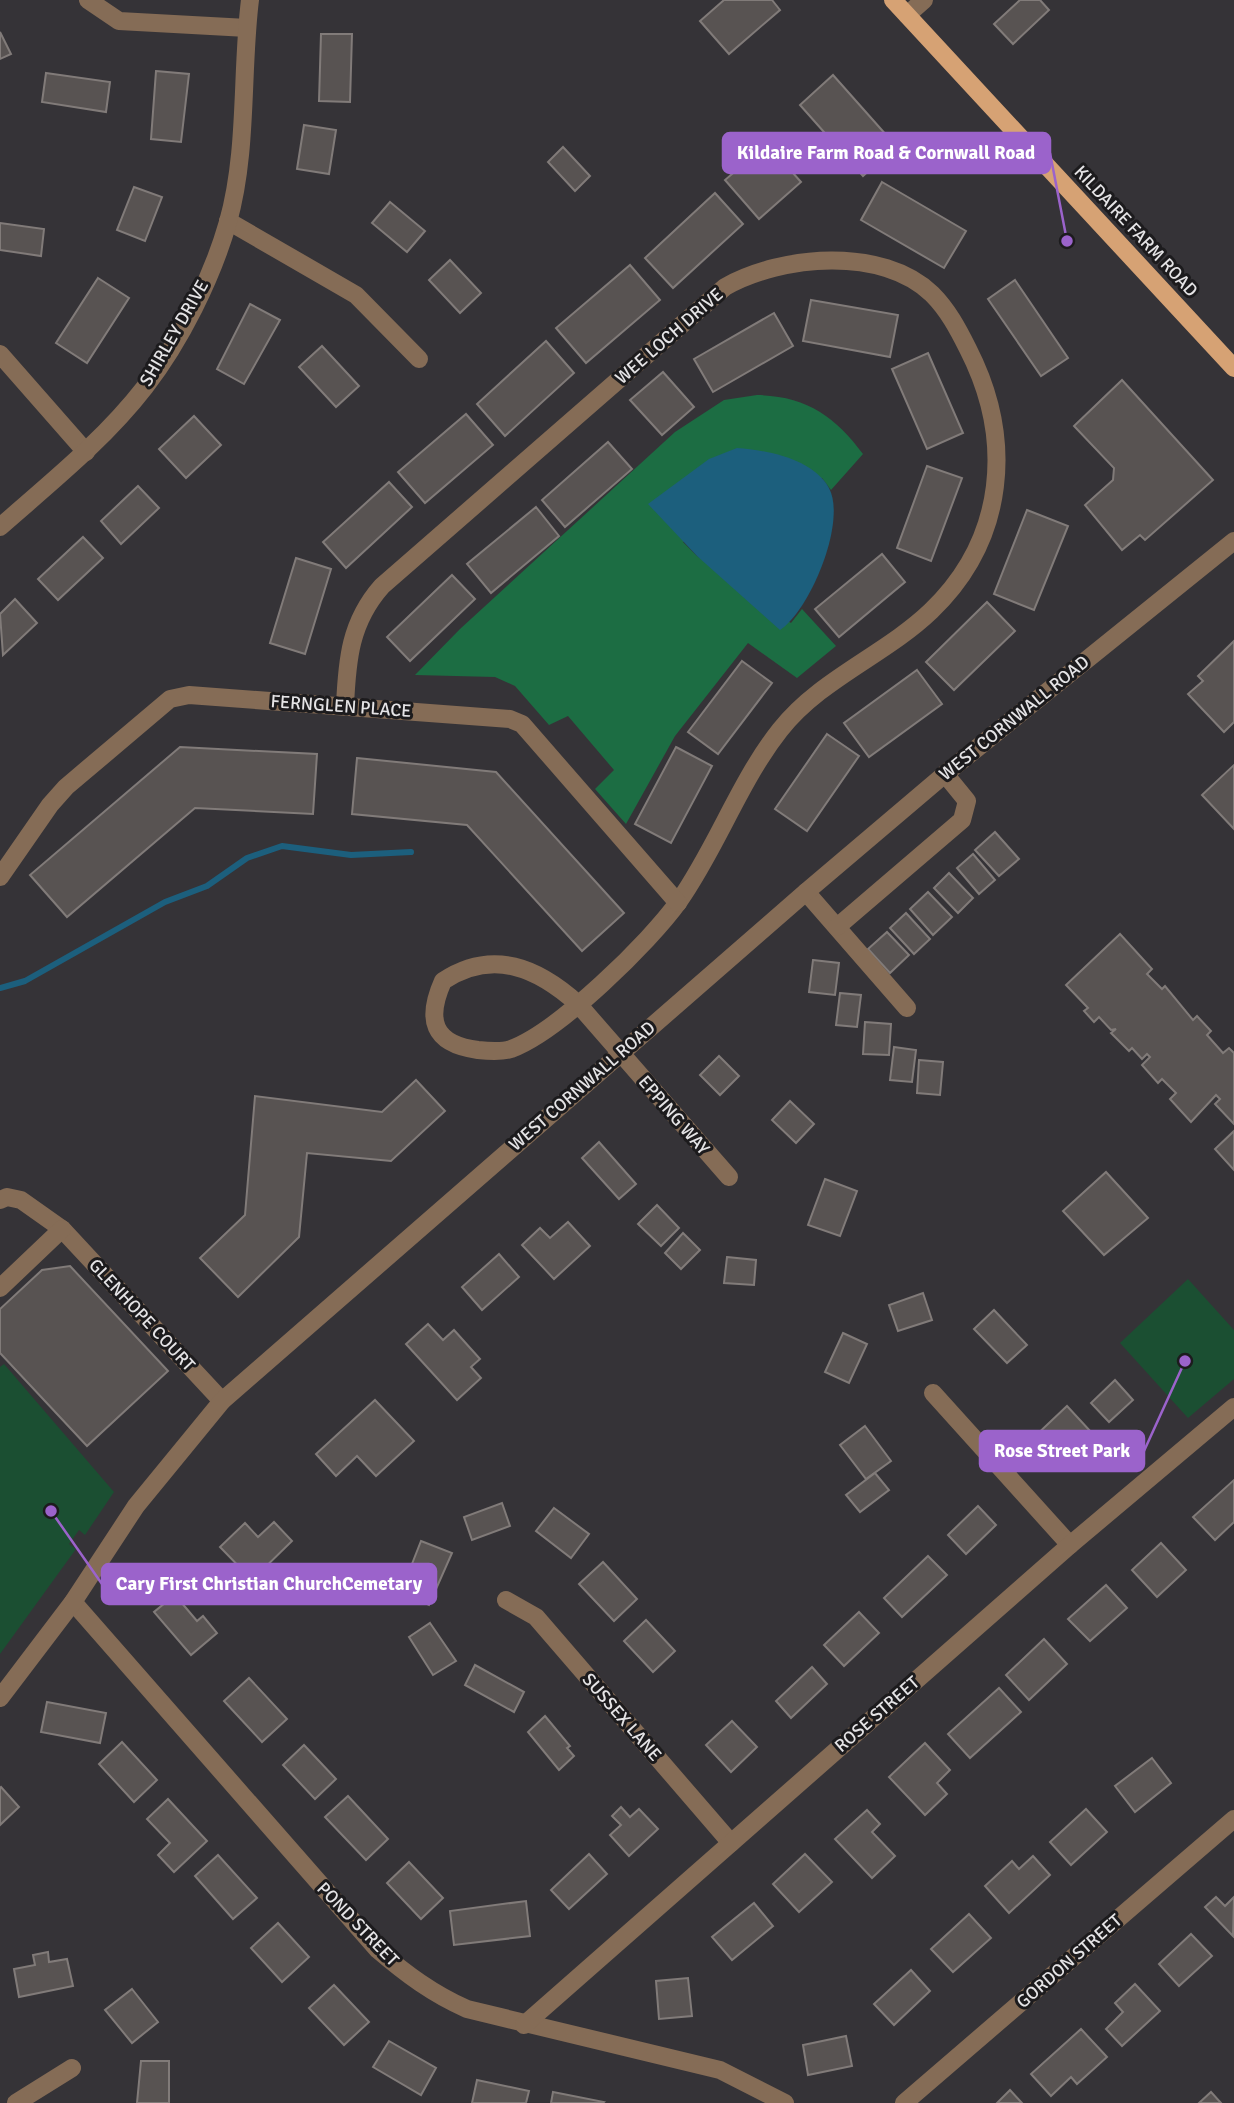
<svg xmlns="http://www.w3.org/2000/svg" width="1234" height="2103" font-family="Signika,sans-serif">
  <rect width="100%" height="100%" fill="#353337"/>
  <g fill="#1b4f32">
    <polygon points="1188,1279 1234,1330 1234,1379 1188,1418 1120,1343"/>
    <polygon points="4,1364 114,1492 85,1535 79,1530 69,1544 76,1549 0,1654 0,1367"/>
  </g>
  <path fill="#1c6d43" d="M757 395C806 396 835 416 863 454L831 490 822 478 683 542 697 556 791 623 802 609 836 646 797 678 748 643 675 736 626 824 595 789 614 770 568 716 549 725 515 686 495 677 415 675 460 629 675 432 724 400Z"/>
  <path fill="#1c5f7d" d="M737 448C767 450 813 459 829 488 847 522 810 610 780 630L697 556 648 504 709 459Z"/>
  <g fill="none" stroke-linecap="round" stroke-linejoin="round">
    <polyline stroke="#1c5f7d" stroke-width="6" points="0,988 25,981 165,902 207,886 247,858 282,846 351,855 411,852"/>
  </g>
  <g fill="#585352" stroke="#817b79" stroke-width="2">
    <polygon points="724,0 772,0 780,10 729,54 700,21"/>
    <polygon points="1020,0 1040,0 1049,10 1013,44 994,24"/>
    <polygon points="0,32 11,54 0,59"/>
    <polygon points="321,34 352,34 350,102 319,101"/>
    <polygon points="156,71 189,74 181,142 151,139"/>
    <polygon points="46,73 110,82 106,112 42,102"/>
    <polygon points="833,75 896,146 863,176 800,105"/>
    <polygon points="304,125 336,130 329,174 297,169"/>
    <polygon points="767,144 801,182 759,219 725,180"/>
    <polygon points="563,147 590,176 575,191 548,162"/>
    <polygon points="882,182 966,231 944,268 861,220"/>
    <polygon points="134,187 162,197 145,241 117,230"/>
    <polygon points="715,193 743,224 673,288 645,258"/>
    <polygon points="390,202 425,231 407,252 372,223"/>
    <polygon points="0,223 44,229 41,256 0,250"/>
    <polygon points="450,260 481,293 460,313 429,280"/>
    <polygon points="630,265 660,300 586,363 556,328"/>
    <polygon points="98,278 129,298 87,363 56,343"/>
    <polygon points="1015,280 1068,358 1041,376 988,299"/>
    <polygon points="811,300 898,315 890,357 803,341"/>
    <polygon points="250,304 280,320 244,384 217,369"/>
    <polygon points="774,313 793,346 713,392 694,359"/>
    <polygon points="546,341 574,373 505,436 477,404"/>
    <polygon points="322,346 359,386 336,407 299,367"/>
    <polygon points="928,353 963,433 927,449 892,369"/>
    <polygon points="663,372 694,407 662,435 630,400"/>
    <polygon points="1122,380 1213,480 1145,540 1140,535 1122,550 1085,505 1113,480 1114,468 1074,426"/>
    <polygon points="466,414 493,445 425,503 398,472"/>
    <polygon points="194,416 221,445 186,478 159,449"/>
    <polygon points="608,442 632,469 565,527 542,500"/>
    <polygon points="927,466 962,478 931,561 897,548"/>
    <polygon points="389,482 412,507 346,568 323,542"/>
    <polygon points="138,486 159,508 121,544 101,521"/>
    <polygon points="536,507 559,536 491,593 467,564"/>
    <polygon points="1027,510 1068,526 1034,610 994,594"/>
    <polygon points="83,537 103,558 58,600 38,579"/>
    <polygon points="882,554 905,582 839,637 815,609"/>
    <polygon points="296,558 331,569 305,654 270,643"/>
    <polygon points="452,575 475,599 410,661 387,637"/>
    <polygon points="15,599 37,623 3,655 0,614"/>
    <polygon points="987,602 1015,631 954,690 926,662"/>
    <polygon points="1234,641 1234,722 1224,732 1188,694 1203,681 1198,676"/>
    <polygon points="742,661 772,683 718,754 688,732"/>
    <polygon points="917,670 942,704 869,757 844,723"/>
    <polygon points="827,734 859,756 807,831 775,809"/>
    <polygon points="180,747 317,754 313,814 195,808 67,917 30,875"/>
    <polygon points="676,747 712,766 671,843 635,824"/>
    <polygon points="357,758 496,772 624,913 582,951 467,825 352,814"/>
    <polygon points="1234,765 1234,829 1202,795"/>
    <polygon points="995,832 1019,859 999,876 975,850"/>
    <polygon points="973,854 995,880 979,894 957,868"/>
    <polygon points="949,873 973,898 958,913 934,888"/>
    <polygon points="928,892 952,917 933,935 910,909"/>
    <polygon points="906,913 930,939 914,954 890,928"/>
    <polygon points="887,932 909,955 890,973 868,949"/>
    <polygon points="1120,934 1152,969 1147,974 1162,989 1165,986 1193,1020 1197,1016 1211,1031 1207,1035 1223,1053 1229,1048 1234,1053 1234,1124 1215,1104 1220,1099 1216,1095 1191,1122 1170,1099 1176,1093 1162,1079 1158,1083 1142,1065 1150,1057 1147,1054 1142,1059 1132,1048 1129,1051 1111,1033 1116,1029 1111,1030 1099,1017 1094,1022 1084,1011 1088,1008 1066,985"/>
    <polygon points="813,960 839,963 835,995 809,992"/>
    <polygon points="840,993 861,995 857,1027 836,1025"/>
    <polygon points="865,1022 891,1024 889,1055 863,1054"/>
    <polygon points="894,1047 916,1050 912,1082 890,1080"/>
    <polygon points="719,1056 739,1076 720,1095 700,1075"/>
    <polygon points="919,1060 943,1062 940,1095 917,1093"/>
    <polygon points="416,1080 445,1111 391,1161 307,1153 299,1237 238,1297 200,1258 245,1215 255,1096 382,1112"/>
    <polygon points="790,1101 814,1124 796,1143 772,1120"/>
    <polygon points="1234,1131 1234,1170 1215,1149"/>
    <polygon points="599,1142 636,1184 619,1199 582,1158"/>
    <polygon points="1106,1172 1148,1218 1104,1255 1063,1211"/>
    <polygon points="825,1179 857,1191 840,1236 808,1225"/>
    <polygon points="657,1205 679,1228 661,1246 638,1224"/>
    <polygon points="568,1222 590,1246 554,1279 522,1245 540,1228 550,1238"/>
    <polygon points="683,1233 700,1250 681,1269 665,1253"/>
    <polygon points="499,1254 519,1277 482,1310 462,1287"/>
    <polygon points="727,1257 756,1260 754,1285 724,1283"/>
    <polygon points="70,1266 168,1371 87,1446 0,1353 0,1309 42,1270"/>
    <polygon points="923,1293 932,1320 898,1331 889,1305"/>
    <polygon points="994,1310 1027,1345 1007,1363 974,1329"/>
    <polygon points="428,1324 443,1340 454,1330 480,1359 471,1367 481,1378 457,1400 406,1344"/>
    <polygon points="843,1333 867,1344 849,1383 825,1372"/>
    <polygon points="1115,1380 1133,1400 1109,1422 1091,1403"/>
    <polygon points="375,1400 414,1441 376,1476 357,1456 336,1476 316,1454"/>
    <polygon points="1067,1406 1091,1432 1066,1454 1057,1444 1045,1455 1031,1440"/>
    <polygon points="865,1426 891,1461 866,1479 840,1445"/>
    <polygon points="875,1473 889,1490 860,1512 846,1495"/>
    <polygon points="1234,1480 1234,1522 1215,1540 1193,1517"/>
    <polygon points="502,1503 510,1526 472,1540 464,1517"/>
    <polygon points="978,1506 996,1525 966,1554 948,1535"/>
    <polygon points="554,1508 589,1534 571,1558 536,1531"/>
    <polygon points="274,1522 292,1541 252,1580 220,1547 245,1523 258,1537"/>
    <polygon points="421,1541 452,1553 429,1605 401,1592"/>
    <polygon points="1161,1543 1186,1570 1157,1597 1132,1570"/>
    <polygon points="928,1556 947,1575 902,1617 884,1598"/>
    <polygon points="603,1562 637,1599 614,1621 579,1584"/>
    <polygon points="1106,1585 1127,1608 1090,1641 1068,1619"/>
    <polygon points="175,1595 197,1621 203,1616 217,1633 191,1655 154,1612"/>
    <polygon points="859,1612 879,1633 844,1666 824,1645"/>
    <polygon points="646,1620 675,1651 653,1672 624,1641"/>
    <polygon points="430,1623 456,1661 433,1675 409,1637"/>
    <polygon points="1044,1639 1067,1664 1029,1700 1006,1675"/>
    <polygon points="475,1665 524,1692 514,1712 465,1685"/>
    <polygon points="812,1667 827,1684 791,1718 776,1701"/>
    <polygon points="249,1678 287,1719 262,1742 224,1701"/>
    <polygon points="999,1688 1021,1712 970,1758 948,1734"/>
    <polygon points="47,1702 106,1713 100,1743 41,1732"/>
    <polygon points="545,1716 570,1746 567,1748 574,1756 559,1770 528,1732"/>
    <polygon points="732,1721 757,1747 731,1772 706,1745"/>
    <polygon points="122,1742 157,1780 134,1802 99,1764"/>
    <polygon points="925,1743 950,1770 937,1783 947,1794 925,1815 889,1777"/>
    <polygon points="304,1745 336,1779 315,1799 283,1765"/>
    <polygon points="1152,1758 1171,1783 1135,1812 1115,1786"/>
    <polygon points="1,1787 19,1807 0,1825 0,1788"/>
    <polygon points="348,1796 388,1839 366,1860 325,1817"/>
    <polygon points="168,1799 207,1841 174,1872 158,1855 170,1843 147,1819"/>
    <polygon points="621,1807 630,1817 639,1809 658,1829 629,1856 610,1835 621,1825 612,1816"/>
    <polygon points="1086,1809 1107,1832 1071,1865 1050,1842"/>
    <polygon points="867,1810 880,1824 872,1832 895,1856 872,1878 835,1839"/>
    <polygon points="589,1854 607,1874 569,1909 551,1890"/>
    <polygon points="805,1854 832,1882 799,1912 773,1884"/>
    <polygon points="218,1855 257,1898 233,1919 195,1876"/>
    <polygon points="1033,1856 1050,1875 1009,1913 985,1886 1012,1861 1019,1869"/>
    <polygon points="409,1862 443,1898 421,1919 387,1883"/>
    <polygon points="1216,1897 1225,1906 1234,1897 1233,1936 1205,1907"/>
    <polygon points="526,1901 530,1936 454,1945 450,1911"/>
    <polygon points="754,1903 773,1926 732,1960 712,1937"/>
    <polygon points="969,1914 991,1938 953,1972 931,1949"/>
    <polygon points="278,1923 309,1957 282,1982 251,1948"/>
    <polygon points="1191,1934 1212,1956 1179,1986 1159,1964"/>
    <polygon points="48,1952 49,1962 67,1959 73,1986 19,1997 14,1969 35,1965 33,1955"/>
    <polygon points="911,1970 930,1991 894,2025 874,2004"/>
    <polygon points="688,1978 692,2016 659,2019 656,1981"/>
    <polygon points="1135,1984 1160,2011 1122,2046 1106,2029 1123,2012 1115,2003"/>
    <polygon points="334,1985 369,2022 344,2045 309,2008"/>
    <polygon points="132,1989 158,2022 132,2043 105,2010"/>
    <polygon points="1081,2029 1107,2057 1077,2084 1071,2077 1051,2096 1031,2074"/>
    <polygon points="846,2036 852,2066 808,2075 803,2045"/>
    <polygon points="389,2041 436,2068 421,2095 373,2067"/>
    <polygon points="141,2061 169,2061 169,2103 137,2103"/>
    <polygon points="477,2080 529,2091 526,2103 472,2103"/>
    <polygon points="1010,2090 1022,2103 997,2103"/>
    <polygon points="553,2092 604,2102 603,2103 551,2103"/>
    <polygon points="1211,2092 1221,2103 1199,2103"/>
  </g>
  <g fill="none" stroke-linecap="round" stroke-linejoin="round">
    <g stroke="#856c56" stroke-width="18">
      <polyline points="88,0 119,21 247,28"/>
      <polyline points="907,15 924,0"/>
      <polyline points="228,221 356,295 419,359"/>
      <polyline points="0,354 86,452"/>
      <path d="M0 527C50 483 104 440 145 387 181 340 212 278 228 222 248 151 241 72 250 0"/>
      <path d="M345 706C347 660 350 622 382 586L725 287C782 255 882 246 932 294 948 310 958 329 968 349 1014 439 1006 539 931 611 885 655 820 679 780 730 739 782 717 847 679 901 650 942 558 1032 511 1049 502 1052 488 1051 478 1050 432 1044 426 1019 443 981 493 948 538 968 578 1004L729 1177"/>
      <polyline points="0,877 50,805 66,787 170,699 189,695 510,719 522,724 678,903"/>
      <polyline points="806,892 907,1008"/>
      <polyline points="837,927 962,820 967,801 945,774"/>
      <polyline points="0,1200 7,1197 21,1200 62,1229 222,1401"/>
      <polyline points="0,1288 62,1229"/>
      <polyline points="933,1393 1070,1545"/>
      <polyline points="506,1600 536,1617 731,1843"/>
      <path d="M73 1602 378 1950C406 1974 433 1994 467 2009L720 2070 785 2103"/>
      <polyline points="0,1698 73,1602 136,1506 222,1401 806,892 945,774 1234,541"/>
      <polyline points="524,2025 1070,1545 1234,1407"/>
      <polyline points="16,2103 72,2068"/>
      <polyline points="904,2103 1234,1819"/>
    </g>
    <polyline stroke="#d6a274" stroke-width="18" points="893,0 1234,368"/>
  </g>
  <g text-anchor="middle" stroke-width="6" stroke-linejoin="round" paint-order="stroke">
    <g font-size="18" fill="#e5e4e6" stroke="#1c1b1d">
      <text transform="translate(1136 231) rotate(47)" y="6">KILDAIRE FARM ROAD</text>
      <text transform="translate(174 333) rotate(-60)" y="6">SHIRLEY DRIVE</text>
      <text transform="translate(669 336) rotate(-41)" y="6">WEE LOCH DRIVE</text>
      <text transform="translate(341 706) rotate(4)" y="6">FERNGLEN PLACE</text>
      <text transform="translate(1014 718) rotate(-39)" y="6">WEST CORNWALL ROAD</text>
      <text transform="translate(582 1086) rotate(-41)" y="6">WEST CORNWALL ROAD</text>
      <text transform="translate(674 1115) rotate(49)" y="6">EPPING WAY</text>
      <text transform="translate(142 1315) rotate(47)" y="6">GLENHOPE COURT</text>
      <text transform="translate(877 1714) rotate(-41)" y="6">ROSE STREET</text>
      <text transform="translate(622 1717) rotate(49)" y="6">SUSSEX LANE</text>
      <text transform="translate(358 1924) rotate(46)" y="6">POND STREET</text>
      <text transform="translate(1069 1961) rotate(-41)" y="6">GORDON STREET</text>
    </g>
  </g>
  <path fill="none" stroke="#9b63cb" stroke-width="2.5" d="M1067 241L1050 153M1185 1361L1144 1451M51 1511L102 1584"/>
  <g fill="#9b63cb" stroke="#1c1b1d" stroke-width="2.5">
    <circle cx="1067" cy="241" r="7"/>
    <circle cx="1185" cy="1361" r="7"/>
    <circle cx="51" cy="1511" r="7"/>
  </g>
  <g fill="#9b63cb" stroke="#9b63cb" stroke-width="2.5">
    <rect x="723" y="133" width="327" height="40" rx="7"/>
    <rect x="980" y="1431" width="164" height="40" rx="7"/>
    <rect x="102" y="1564" width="334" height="40" rx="7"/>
  </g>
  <g font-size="19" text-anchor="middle" font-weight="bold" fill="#fff">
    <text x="886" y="159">Kildaire Farm Road &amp; Cornwall Road</text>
    <text x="1062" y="1457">Rose Street Park</text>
    <text x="269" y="1590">Cary First Christian ChurchCemetary</text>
  </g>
</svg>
